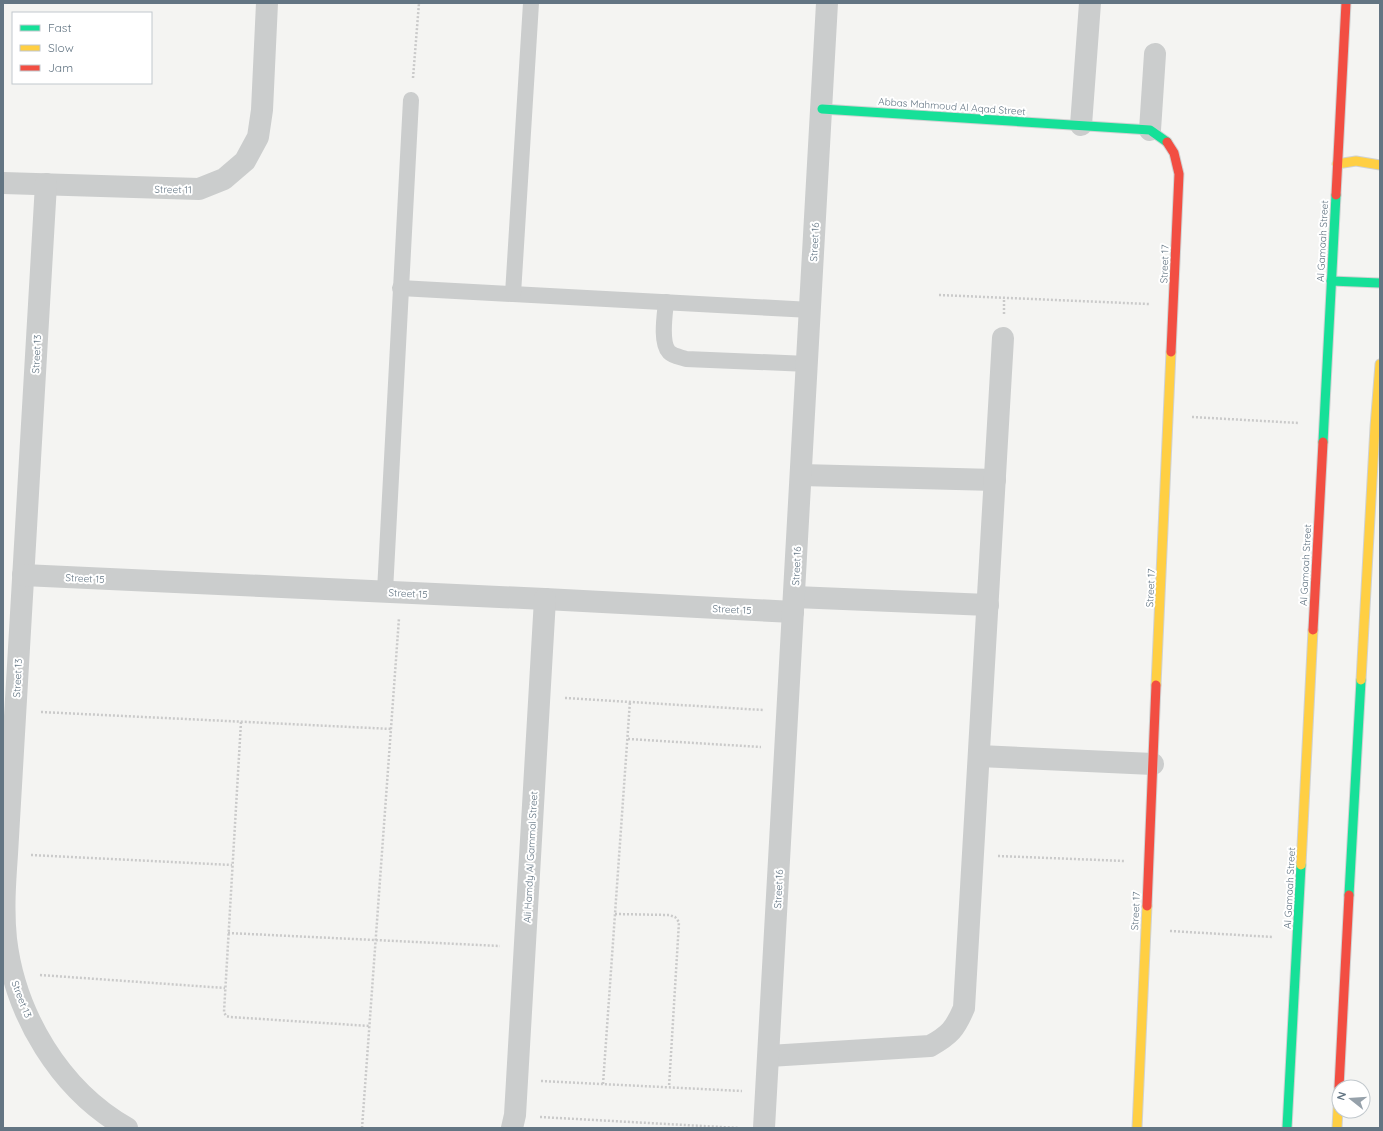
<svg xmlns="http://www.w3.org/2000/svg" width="1383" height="1131" font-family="Quicksand,sans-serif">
  <rect width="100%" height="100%" fill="#f4f4f2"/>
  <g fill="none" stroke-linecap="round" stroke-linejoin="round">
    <defs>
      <g id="fast">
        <polyline points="822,109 1150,130 1167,142"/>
        <polyline points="1331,281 1380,283"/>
        <polyline points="1323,442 1336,195"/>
        <polyline points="1349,895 1361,680"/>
        <polyline points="1287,1128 1301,865"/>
      </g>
      <g id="slow">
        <polyline points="1337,164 1356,161 1380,165"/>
        <polyline points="1361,680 1375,427 1380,364"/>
        <polyline points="1156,685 1171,352"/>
        <polyline points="1301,865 1313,630"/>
        <polyline points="1137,1128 1147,906"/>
        <polyline points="1337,1128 1339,1090"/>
      </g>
      <g id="jam">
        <polyline points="1167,142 1174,153 1179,174 1171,352"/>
        <polyline points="1336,195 1346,3"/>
        <polyline points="1313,630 1323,442"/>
        <polyline points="1147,906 1156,685"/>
        <polyline points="1339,1087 1349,895"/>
      </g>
    </defs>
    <use href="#fast" stroke="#d0d2d2" stroke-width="11"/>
    <use href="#slow" stroke="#d0d2d2" stroke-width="11"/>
    <use href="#jam" stroke="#d0d2d2" stroke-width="11"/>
    <g stroke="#cacaca" stroke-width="2.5" stroke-dasharray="2 2" stroke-linecap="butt">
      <polyline points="413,78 419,3"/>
      <polyline points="939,295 1149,304"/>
      <polyline points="1004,314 1004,298"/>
      <polyline points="1192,417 1299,423"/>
      <polyline points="565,698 763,710"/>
      <polyline points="41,712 392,729"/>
      <polyline points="241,722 224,1012 226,1016 230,1017 370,1026"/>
      <polyline points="628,739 761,747"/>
      <polyline points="31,855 232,865"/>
      <polyline points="998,856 1125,861"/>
      <polyline points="615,914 669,915 675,917 679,922 669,1087"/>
      <polyline points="1170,931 1273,937"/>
      <polyline points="228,933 500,946"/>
      <polyline points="40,975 225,988"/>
      <polyline points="541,1081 742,1091"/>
      <polyline points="603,1084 630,701"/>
      <polyline points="540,1117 739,1128"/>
      <polyline points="362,1128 399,618"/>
    </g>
    <g stroke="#cbcdcd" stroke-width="16">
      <polyline points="400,288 811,310"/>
      <polyline points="513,294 531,3"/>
      <path d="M666 302C665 314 660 342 669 352 673 356 680 357 686 359L808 364"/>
      <polyline points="385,591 411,100"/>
    </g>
    <g stroke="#cbcdcd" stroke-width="22">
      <polyline points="1081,125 1090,3"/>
      <polyline points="1150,130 1155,54"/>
      <polyline points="3,183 199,189 224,179 245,161 258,137 262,110 267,3"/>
      <path d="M46 184 7 854C5 882 3 911 6 939 15 1015 60 1090 127 1128"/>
      <polyline points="801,475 995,480"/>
      <polyline points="23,575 545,599 793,612"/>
      <polyline points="795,597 988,605"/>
      <polyline points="979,756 1153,764"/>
      <path d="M769 1056 930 1046C950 1035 955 1029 964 1008L1003 338"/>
      <polyline points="512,1128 515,1115 545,599"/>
      <polyline points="764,1128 827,3"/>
    </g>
    <use href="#fast" stroke="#16e098" stroke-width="9"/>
    <use href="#slow" stroke="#ffcf43" stroke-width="9"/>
    <use href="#jam" stroke="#f24e42" stroke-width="9"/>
  </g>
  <g text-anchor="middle" stroke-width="4" stroke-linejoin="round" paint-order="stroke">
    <g font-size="10" fill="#637583" stroke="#fff">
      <text transform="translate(952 106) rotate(4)" y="4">Abbas Mahmoud Al Aqad Street</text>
      <text transform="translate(173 189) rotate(1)" y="4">Street 11</text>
      <text transform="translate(1322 241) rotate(-87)" y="4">Al Gamaah Street</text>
      <text transform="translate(814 242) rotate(-87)" y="4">Street 16</text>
      <text transform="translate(1164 264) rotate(-88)" y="4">Street 17</text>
      <text transform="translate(36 354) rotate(-87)" y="4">Street 13</text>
      <text transform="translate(1305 565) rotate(-87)" y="4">Al Gamaah Street</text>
      <text transform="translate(796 566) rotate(-87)" y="4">Street 16</text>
      <text transform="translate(85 578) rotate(3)" y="4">Street 15</text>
      <text transform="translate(1150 588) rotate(-87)" y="4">Street 17</text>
      <text transform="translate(408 593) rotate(3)" y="4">Street 15</text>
      <text transform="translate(732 609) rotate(3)" y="4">Street 15</text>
      <text transform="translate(17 678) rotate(-87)" y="4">Street 13</text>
      <text transform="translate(530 857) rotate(-87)" y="4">Ali Hamdy Al Gammal Street</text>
      <text transform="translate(1289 888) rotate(-87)" y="4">Al Gamaah Street</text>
      <text transform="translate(778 889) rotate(-87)" y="4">Street 16</text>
      <text transform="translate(1135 911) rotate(-87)" y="4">Street 17</text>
      <text transform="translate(22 999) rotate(69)" y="4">Street 13</text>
    </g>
  </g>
  <rect width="1383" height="1131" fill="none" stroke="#637583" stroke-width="8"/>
  <rect x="12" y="12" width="140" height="72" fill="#ffffff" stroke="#c1c8cd"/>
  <rect x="20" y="25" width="20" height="6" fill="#16e098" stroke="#c1c8cd"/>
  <text x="48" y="32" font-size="12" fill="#637583">Fast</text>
  <rect x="20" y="45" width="20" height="6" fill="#ffcf43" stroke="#c1c8cd"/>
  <text x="48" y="52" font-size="12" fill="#637583">Slow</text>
  <rect x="20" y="65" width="20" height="6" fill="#f24e42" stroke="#c1c8cd"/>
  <text x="48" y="72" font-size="12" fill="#637583">Jam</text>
  <g transform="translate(1351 1099) rotate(287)"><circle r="19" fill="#ffffff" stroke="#c1c8cd"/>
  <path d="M0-3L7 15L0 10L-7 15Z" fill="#96a1aa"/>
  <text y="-6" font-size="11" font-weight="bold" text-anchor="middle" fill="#637583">N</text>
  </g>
</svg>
